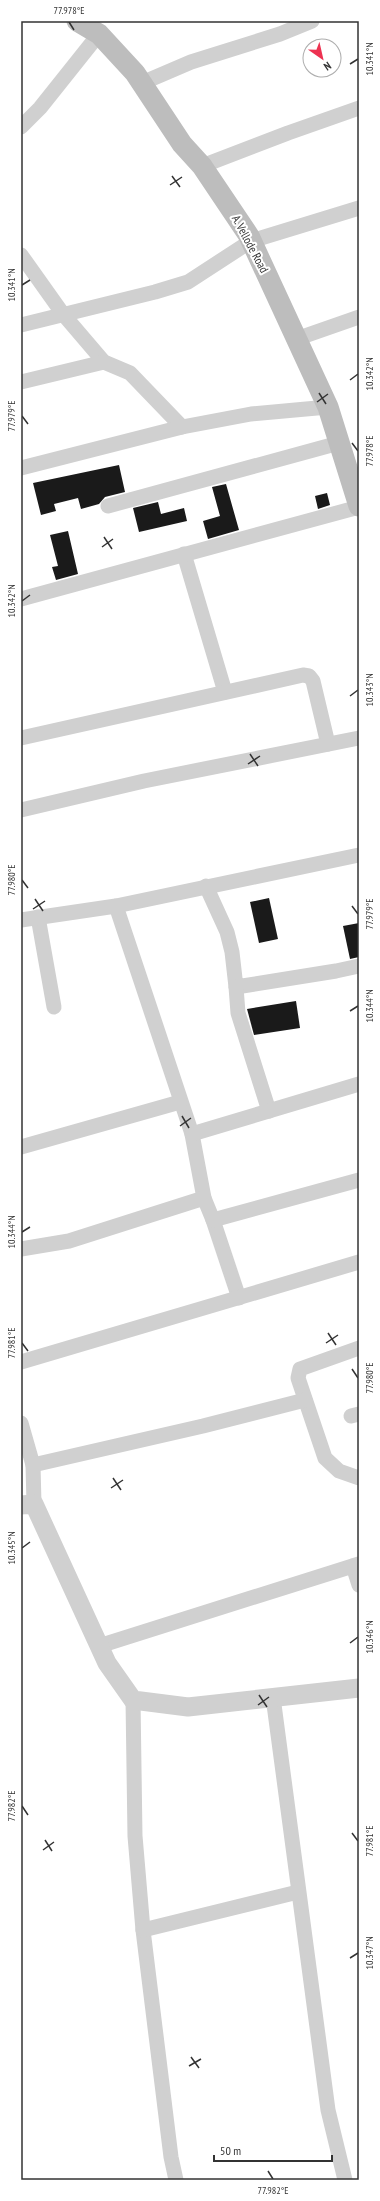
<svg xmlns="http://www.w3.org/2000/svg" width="380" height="2201" font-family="'PT Sans Narrow',sans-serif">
  <rect width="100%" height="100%" fill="#fff"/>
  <g fill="#1a1a1a">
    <polygon points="119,465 125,492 105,497 99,504 81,509 78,498 54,504 56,511 41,515 33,483"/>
    <polygon points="226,484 239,530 208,539 203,521 220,516 212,487"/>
    <polygon points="327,493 330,505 318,509 315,496"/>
    <polygon points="158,502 161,514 184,508 187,521 139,532 133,508"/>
    <polygon points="68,531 78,574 56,580 52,567 58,566 50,535"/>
    <polygon points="269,898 278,939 259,943 250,902"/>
    <polygon points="359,923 359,957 350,959 343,926"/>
    <polygon points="296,1001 300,1028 254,1035 247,1009"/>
  </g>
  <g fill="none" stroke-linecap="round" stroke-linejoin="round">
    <g stroke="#d0d0d0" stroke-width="15">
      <polyline points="142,83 191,62 280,34 312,21"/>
      <polyline points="21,127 40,108 99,34"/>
      <polyline points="202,166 288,133 359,108"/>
      <polyline points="21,255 63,314 104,362 130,373 182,427"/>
      <polyline points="21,325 155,292 188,282 251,241 359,208"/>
      <polyline points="296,339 359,317"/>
      <polyline points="21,382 104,362"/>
      <polyline points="21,468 182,427 251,414 328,407"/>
      <polyline points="108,506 339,443"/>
      <polyline points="184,554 225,692"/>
      <polyline points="21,599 359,507"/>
      <polyline points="21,738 303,675 309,676 313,681 328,744"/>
      <polyline points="21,810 144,781 359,738"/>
      <polyline points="206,886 227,932 232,952 236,987 336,971 359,966"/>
      <polyline points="116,906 192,1134 204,1198"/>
      <polyline points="38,917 54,1007"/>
      <polyline points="21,920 116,906 359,855"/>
      <polyline points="236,987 238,1013 269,1111"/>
      <polyline points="192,1134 359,1084"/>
      <polyline points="21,1147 180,1102"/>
      <polyline points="213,1220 239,1298"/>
      <polyline points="21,1249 69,1241 204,1198 213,1220 359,1180"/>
      <polyline points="359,1348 300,1369 298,1378 325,1458 339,1471 359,1478"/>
      <polyline points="21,1362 359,1262"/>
      <polyline points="351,1416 359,1414"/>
      <polyline points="21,1423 33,1465"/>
      <polyline points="34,1504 33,1465 203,1426 305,1400"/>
      <polyline points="353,1566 359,1585"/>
      <polyline points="99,1646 359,1564"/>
      <polyline points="273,1697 328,2110 345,2180"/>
      <polyline points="133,1700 135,1836 143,1930 171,2157 176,2180"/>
      <polyline points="143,1930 298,1892"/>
    </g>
    <polyline stroke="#d0d0d0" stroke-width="19" points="21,1505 34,1504 107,1663 133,1700 188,1707 359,1688"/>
    <polyline stroke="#bdbdbd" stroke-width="21" points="77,21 99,34 135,73 182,144 202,166 249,236 328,407 359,506"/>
  </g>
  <path fill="none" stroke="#333" stroke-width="1.5" d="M69 22 74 30M350 64 358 59M172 176 180 187M170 185 182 177M22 285 30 280M350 380 358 374M319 393 326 404M317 402 328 394M22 416 28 424M352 443 358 451M104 537 112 549M102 547 113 539M22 601 30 595M350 696 358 690M250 754 258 766M248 764 260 756M22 880 28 888M35 899 43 911M352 906 358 914M33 909 45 901M350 1011 358 1006M182 1116 189 1128M180 1126 191 1118M22 1232 30 1227M328 1333 336 1345M22 1343 28 1351M326 1343 338 1335M352 1369 358 1378M113 1478 121 1490M111 1488 123 1480M22 1548 30 1542M350 1643 358 1637M259 1695 267 1707M258 1705 269 1697M22 1806 28 1815M352 1833 358 1841M45 1840 52 1851M43 1850 54 1842M350 1958 358 1953M191 2057 199 2068M189 2066 201 2059M268 2171 273 2179"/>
  <g text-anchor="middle" stroke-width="4" stroke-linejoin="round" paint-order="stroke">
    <g font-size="12" fill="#333" stroke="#fff">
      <text transform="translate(250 244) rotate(62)" y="4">A. Vellode Road</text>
    </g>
  </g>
  <rect width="380" height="2201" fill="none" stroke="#ffffff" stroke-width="44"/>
  <g transform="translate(322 58) rotate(146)"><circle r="19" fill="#ffffff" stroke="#adadad"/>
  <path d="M0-3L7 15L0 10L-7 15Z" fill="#ed3251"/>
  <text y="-6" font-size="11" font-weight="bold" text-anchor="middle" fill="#333333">N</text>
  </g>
  <path d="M214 2155v6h118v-6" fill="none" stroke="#333333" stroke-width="2"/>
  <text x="220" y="2155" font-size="12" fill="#333333" stroke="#ffffff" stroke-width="3" paint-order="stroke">50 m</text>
  <rect x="22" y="22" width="336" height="2157" fill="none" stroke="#333" stroke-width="1.5"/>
  <g font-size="10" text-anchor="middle" fill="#333">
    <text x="69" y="14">77.978°E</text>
    <text transform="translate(369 59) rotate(-90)" y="4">10.341°N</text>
    <text transform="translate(11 285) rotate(-90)" y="4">10.341°N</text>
    <text transform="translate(369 374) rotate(-90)" y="4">10.342°N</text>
    <text transform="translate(11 416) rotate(-90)" y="4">77.979°E</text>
    <text transform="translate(369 451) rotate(-90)" y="4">77.978°E</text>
    <text transform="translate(11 601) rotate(-90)" y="4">10.342°N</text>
    <text transform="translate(369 690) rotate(-90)" y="4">10.343°N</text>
    <text transform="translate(11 880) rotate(-90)" y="4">77.980°E</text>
    <text transform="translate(369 914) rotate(-90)" y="4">77.979°E</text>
    <text transform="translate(369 1006) rotate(-90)" y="4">10.344°N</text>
    <text transform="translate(11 1232) rotate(-90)" y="4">10.344°N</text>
    <text transform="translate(11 1343) rotate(-90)" y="4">77.981°E</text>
    <text transform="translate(369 1378) rotate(-90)" y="4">77.980°E</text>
    <text transform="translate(11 1548) rotate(-90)" y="4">10.345°N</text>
    <text transform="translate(369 1637) rotate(-90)" y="4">10.346°N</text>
    <text transform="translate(11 1806) rotate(-90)" y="4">77.982°E</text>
    <text transform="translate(369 1841) rotate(-90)" y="4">77.981°E</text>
    <text transform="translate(369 1953) rotate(-90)" y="4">10.347°N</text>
    <text x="273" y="2194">77.982°E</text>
  </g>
</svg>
